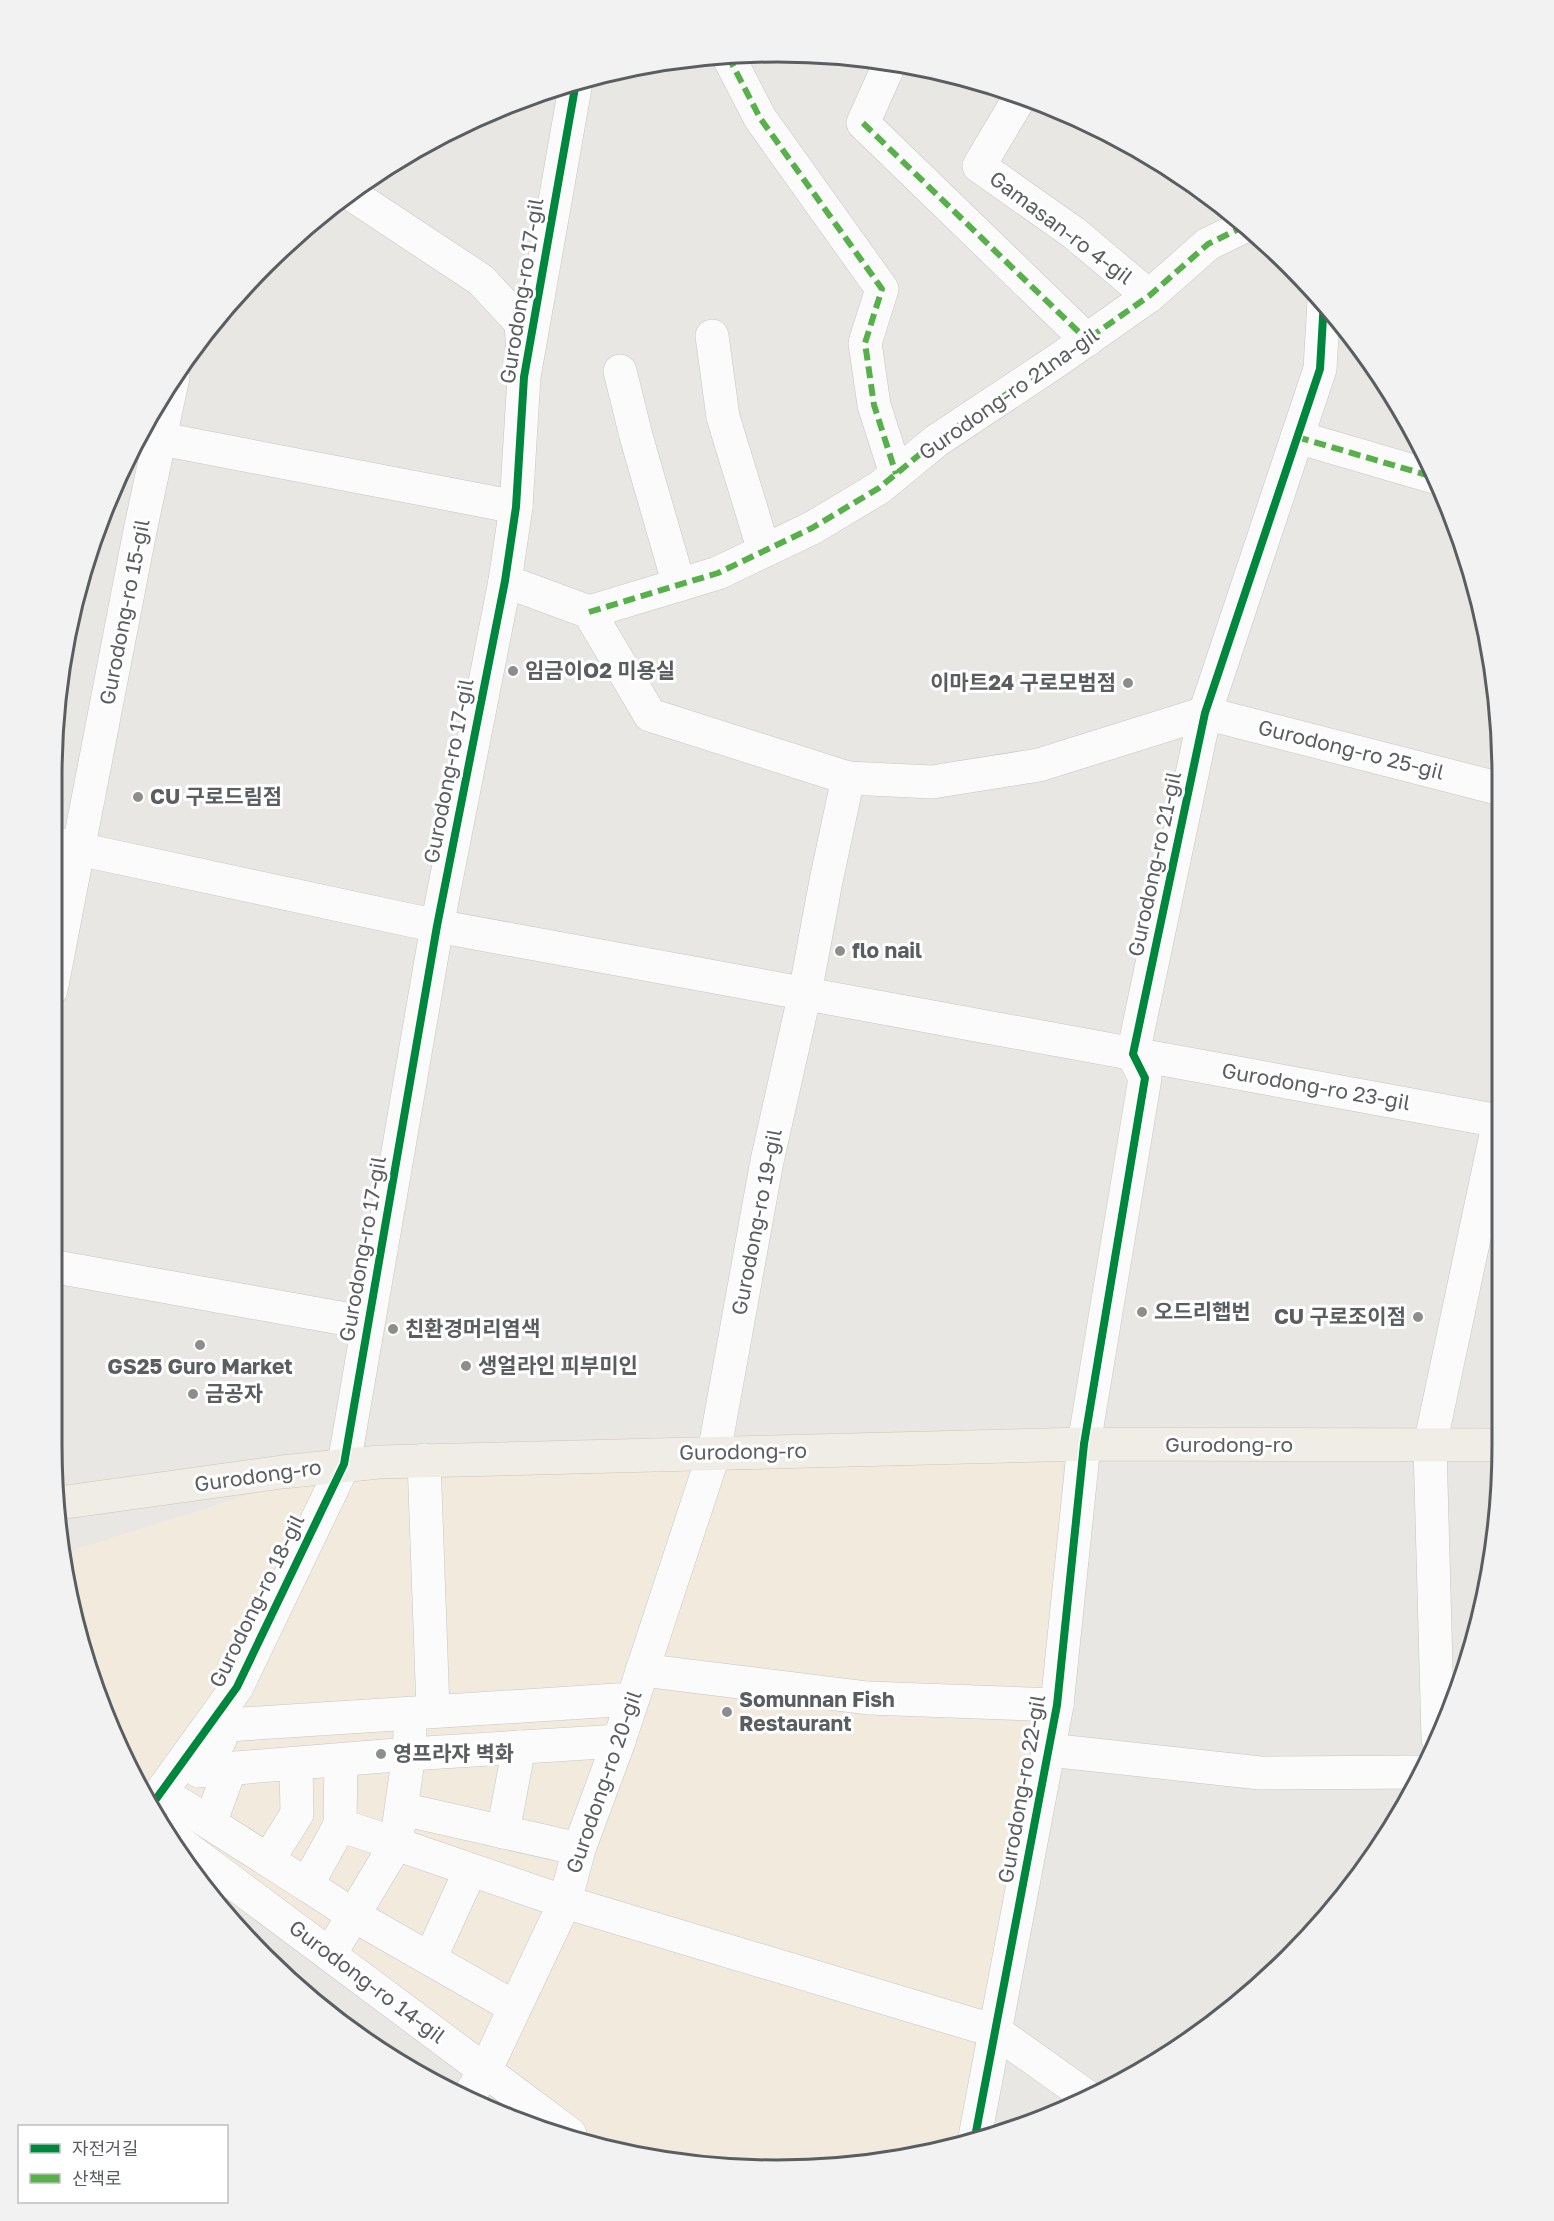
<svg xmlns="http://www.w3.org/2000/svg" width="1554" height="2221" font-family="'Golos Text','Noto Sans KR',sans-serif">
  <rect width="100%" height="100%" fill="#e9e7e3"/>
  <polygon fill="#f2ebdd" points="1063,1455 1049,1750 975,2137 918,2156 777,2170 683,2164 567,2133 170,1841 106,1722 76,1632 65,1553 344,1464"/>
  <polygon fill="#d1cfcd" stroke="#d8d6d2" stroke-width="1.5" points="383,171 381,183 374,177"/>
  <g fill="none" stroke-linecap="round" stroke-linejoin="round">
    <defs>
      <g id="minor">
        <polyline points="728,56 760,118 882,289 865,343 874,405 896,474"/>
        <polyline points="890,63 863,123 1087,340"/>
        <polyline points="1020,97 979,166 1074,233 1149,296"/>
        <polyline points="351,194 481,280 521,323 523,355"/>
        <polyline points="712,336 723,417 764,551"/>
        <polyline points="620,371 636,436 679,585"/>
        <polyline points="141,435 516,507"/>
        <polyline points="1297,437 1437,478"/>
        <polyline points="505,581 589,612 650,715 848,778 932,782 1039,765 1205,713 1497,788"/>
        <polyline points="589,612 718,573 812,528 879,488 936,441 1055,362 1149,296 1208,244 1245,226"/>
        <polyline points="51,843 437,926 1499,1121"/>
        <polyline points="51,990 140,531 173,377"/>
        <polyline points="51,1266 368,1323"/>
        <polyline points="424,1460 433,1710"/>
        <polyline points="642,1670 868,1698 1057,1705"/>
        <polyline points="211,1726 632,1699"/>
        <polyline points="1438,1739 1430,1445 1499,1121"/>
        <polyline points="220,1740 199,1771 409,1754 619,1741"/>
        <polyline points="1049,1750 1260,1773 1424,1772"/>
        <polyline points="341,1760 340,1825 396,1844 409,1754 410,1732"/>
        <polyline points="180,1804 307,1885"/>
        <polyline points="151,1806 237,1687 344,1464 437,926 505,581 516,507 524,377 576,82"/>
        <polyline points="402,1809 579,1849"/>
        <polyline points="210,1823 230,1769"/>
        <polyline points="340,1825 307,1885 353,1915 514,2007"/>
        <polyline points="164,1831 570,2134"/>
        <polyline points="503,1832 519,1747"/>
        <polyline points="268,1860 297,1814 296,1764"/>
        <polyline points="330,1954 396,1844 565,1902 995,2031 1089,2098"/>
        <polyline points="430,1959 470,1871"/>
        <polyline points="467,2099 485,2071 565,1902 579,1849 619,1741 714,1453 767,1161 805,993 826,881 848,778"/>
        <polyline points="975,2137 1057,1705 1084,1444 1145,1078 1133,1054 1205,713 1320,369 1324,300"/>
      </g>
      <polyline id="major" points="59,1503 282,1472 379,1462 1084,1444 1501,1445"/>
    </defs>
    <use href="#minor" stroke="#c5c5c4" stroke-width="34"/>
    <use href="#major" stroke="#cfc4b3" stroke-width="34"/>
    <use href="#minor" stroke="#fcfbfb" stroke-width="33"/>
    <use href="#major" stroke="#f0ede6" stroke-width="33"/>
    <g stroke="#58b04a" stroke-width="6" stroke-dasharray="12 6" stroke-linecap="butt">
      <polyline points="728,56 760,118 882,289 865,343 874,405 896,474"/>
      <polyline points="863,123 1087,340"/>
      <polyline points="1297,437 1437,478"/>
      <polyline points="589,612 718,573 812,528 879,488 936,441 1055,362 1149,296 1208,244 1245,226"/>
    </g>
    <defs>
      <g id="cycleway">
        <polyline points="151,1806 237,1687 344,1464 437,926 505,581 516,507 524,377 576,82"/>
        <polyline points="975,2137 1057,1705 1084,1444 1145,1078 1133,1054 1205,713 1320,369 1324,300"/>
      </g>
    </defs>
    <use href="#cycleway" stroke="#fff" stroke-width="11"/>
    <use href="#cycleway" stroke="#00873e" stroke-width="8"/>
  </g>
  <g fill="#8c8e8e" stroke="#fff" stroke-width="2">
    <circle cx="513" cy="671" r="6"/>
    <circle cx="1128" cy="683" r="6"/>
    <circle cx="138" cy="797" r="6"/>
    <circle cx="840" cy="951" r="6"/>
    <circle cx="1142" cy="1312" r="6"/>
    <circle cx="1418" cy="1317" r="6"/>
    <circle cx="393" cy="1329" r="6"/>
    <circle cx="200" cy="1345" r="6"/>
    <circle cx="466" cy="1366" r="6"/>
    <circle cx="193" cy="1394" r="6"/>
    <circle cx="727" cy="1712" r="6"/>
    <circle cx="381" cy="1754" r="6"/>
  </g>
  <g text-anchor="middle" stroke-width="6" stroke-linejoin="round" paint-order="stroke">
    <g font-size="21" fill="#5a5e61" stroke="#fff">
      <text transform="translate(1061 228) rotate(37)" y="7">Gamasan-ro 4-gil</text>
      <text transform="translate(522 291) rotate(-81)" y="7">Gurodong-ro 17-gil</text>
      <text transform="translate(1009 394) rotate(-35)" y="7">Gurodong-ro 21na-gil</text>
      <text transform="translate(125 612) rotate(-79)" y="7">Gurodong-ro 15-gil</text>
      <text transform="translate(1351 750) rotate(14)" y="7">Gurodong-ro 25-gil</text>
      <text transform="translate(449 771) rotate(-79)" y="7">Gurodong-ro 17-gil</text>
      <text transform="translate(1155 864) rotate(-78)" y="7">Gurodong-ro 21-gil</text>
      <text transform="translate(1316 1087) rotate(10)" y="7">Gurodong-ro 23-gil</text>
      <text transform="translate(757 1222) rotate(-79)" y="7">Gurodong-ro 19-gil</text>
      <text transform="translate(363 1249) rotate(-80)" y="7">Gurodong-ro 17-gil</text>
      <text x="1229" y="1452">Gurodong-ro</text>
      <text transform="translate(743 1452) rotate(-1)" y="7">Gurodong-ro</text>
      <text transform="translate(258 1476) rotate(-8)" y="7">Gurodong-ro</text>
      <text transform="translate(257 1601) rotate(-64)" y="7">Gurodong-ro 18-gil</text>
      <text transform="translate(604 1782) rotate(-71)" y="7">Gurodong-ro 20-gil</text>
      <text transform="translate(1022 1789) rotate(-80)" y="7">Gurodong-ro 22-gil</text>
      <text transform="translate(367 1982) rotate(37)" y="7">Gurodong-ro 14-gil</text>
    </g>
    <g font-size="21" font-weight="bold" fill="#5a5e61" stroke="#fff" text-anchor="start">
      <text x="525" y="678">임금이O2 미용실</text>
      <text x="1116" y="690" text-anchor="end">이마트24 구로모범점</text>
      <text x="150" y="804">CU 구로드림점</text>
      <text x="852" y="958">flo nail</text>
      <text x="1154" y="1319">오드리햅번</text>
      <text x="1406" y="1324" text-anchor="end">CU 구로조이점</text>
      <text x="405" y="1336">친환경머리염색</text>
      <text x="478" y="1373">생얼라인 피부미인</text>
      <text x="200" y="1374" text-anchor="middle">GS25 Guro Market</text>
      <text x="205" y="1401">금공자</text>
      <text x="739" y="1707">Somunnan Fish<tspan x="739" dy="24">Restaurant</tspan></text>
      <text x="393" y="1761">영프라쟈 벽화</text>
    </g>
  </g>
  <path d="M0 0H1554V2221H0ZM777 62H777A715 715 0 0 1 1492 777V1445A715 715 0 0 1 777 2160H777A715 715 0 0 1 62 1445V777A715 715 0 0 1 777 62Z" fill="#f2f2f2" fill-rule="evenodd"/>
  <path fill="none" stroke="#5a5e61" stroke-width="3" d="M777 62H777A715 715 0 0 1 1492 777V1445A715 715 0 0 1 777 2160H777A715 715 0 0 1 62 1445V777A715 715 0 0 1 777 62Z"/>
  <rect x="18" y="2125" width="210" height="78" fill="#ffffff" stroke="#bdbfc0" stroke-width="1.5"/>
  <rect x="30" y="2144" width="30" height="9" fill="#00873e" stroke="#bdbfc0" stroke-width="1.5"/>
  <text x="72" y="2155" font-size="18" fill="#5a5e61">자전거길</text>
  <rect x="30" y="2174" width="30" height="9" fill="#58b04a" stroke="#bdbfc0" stroke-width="1.5"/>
  <text x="72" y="2185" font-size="18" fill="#5a5e61">산책로</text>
</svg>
